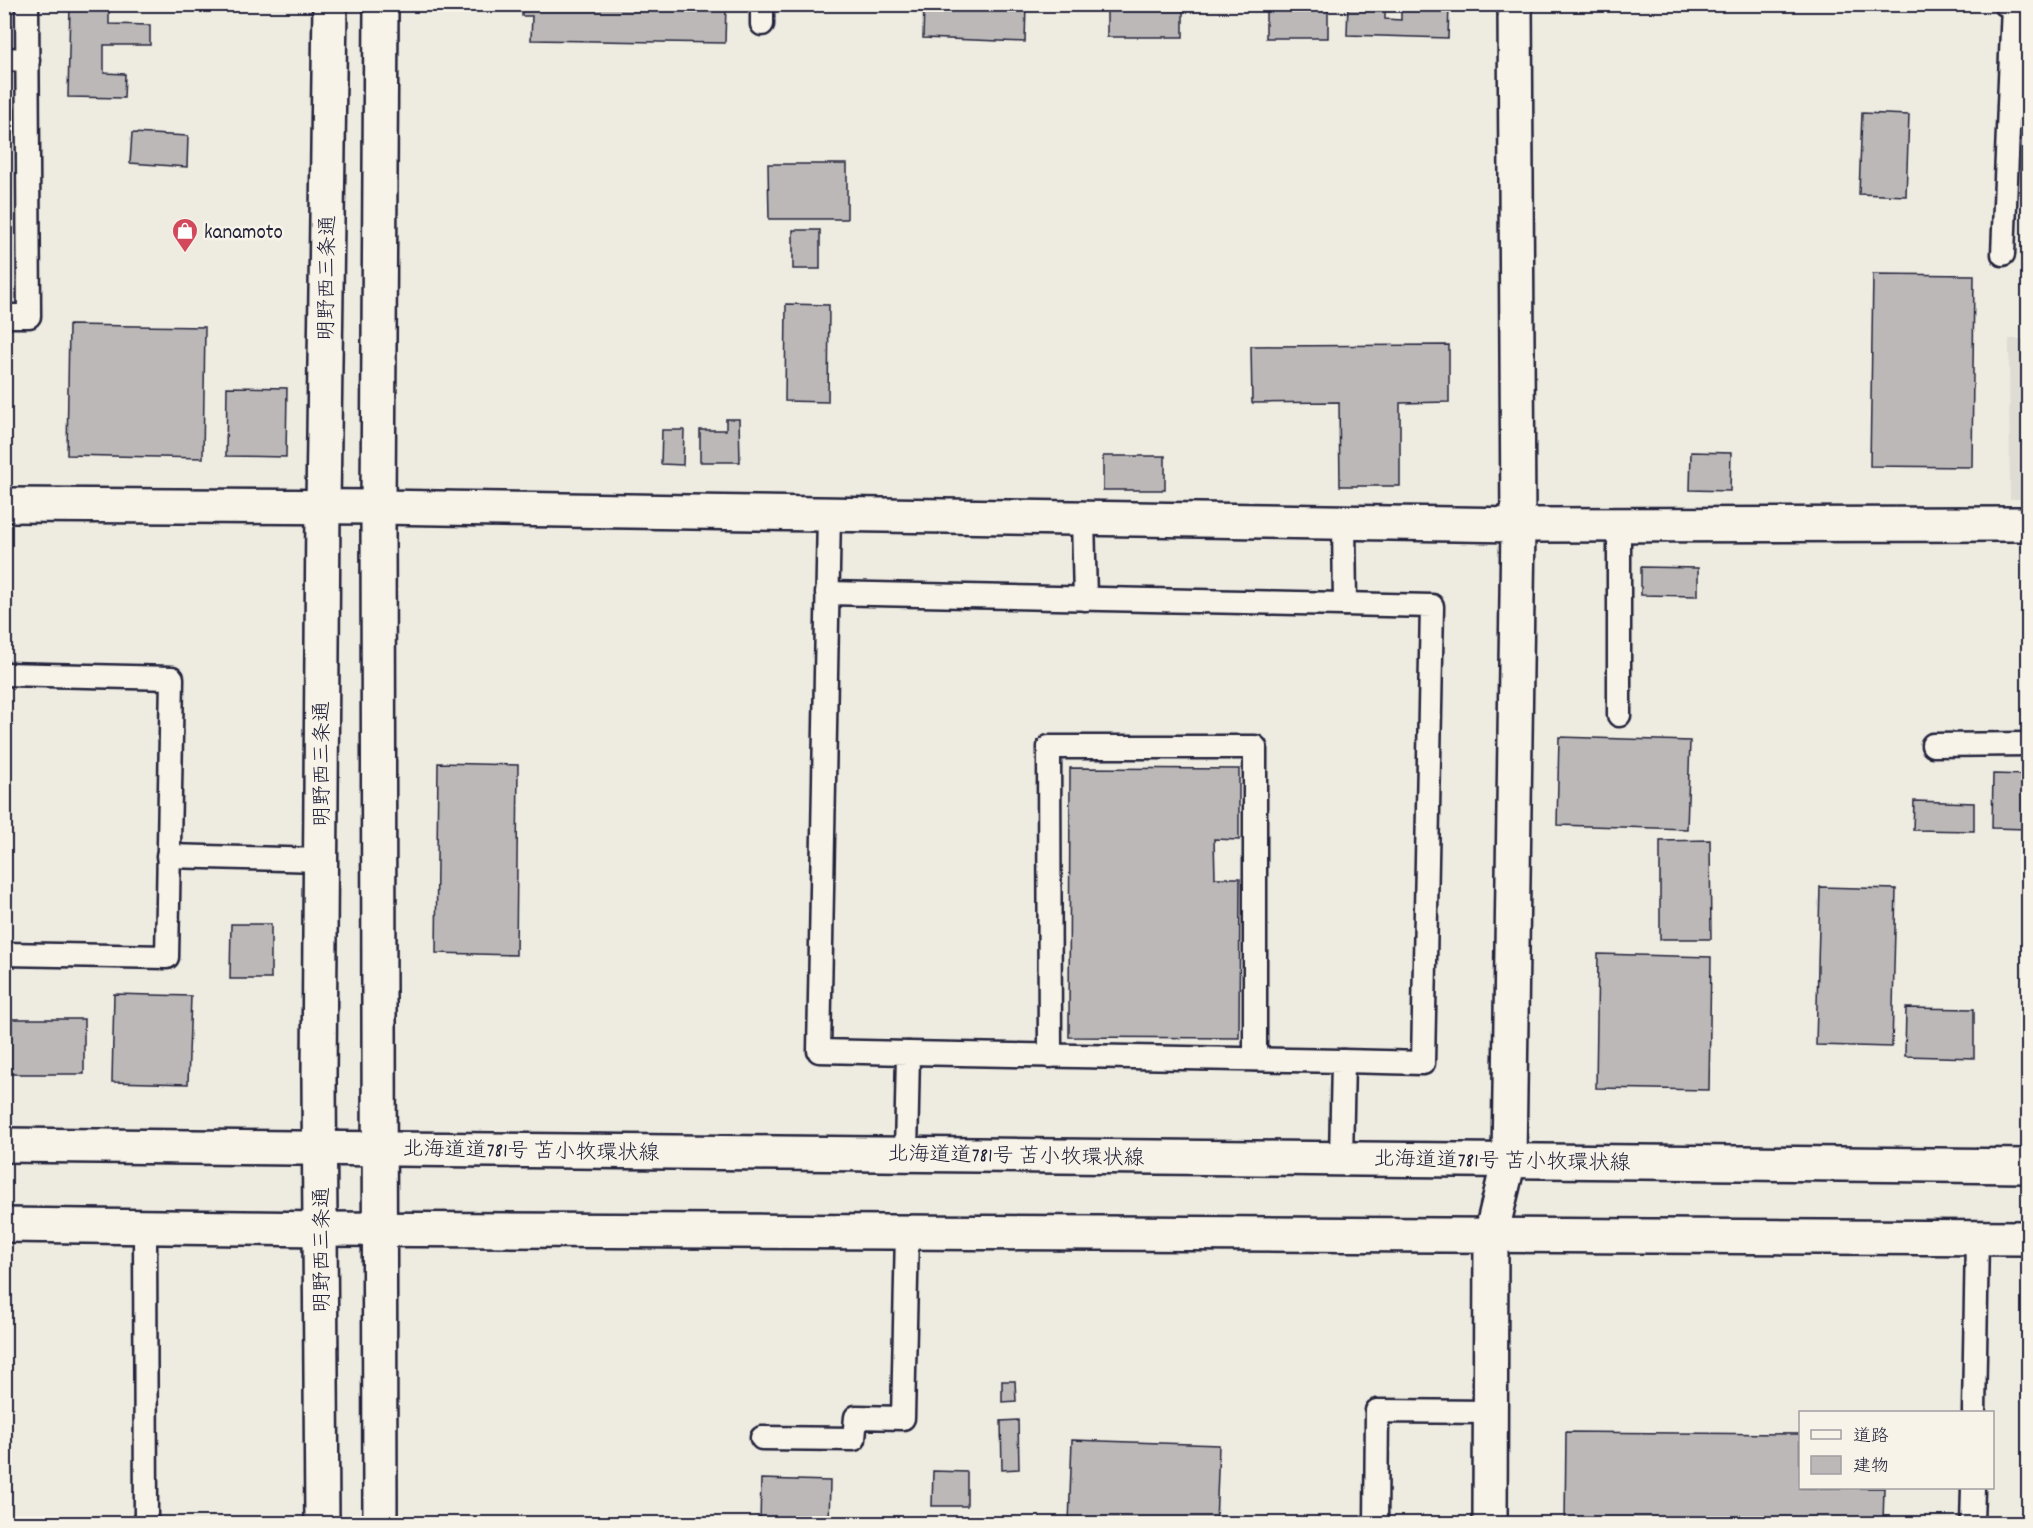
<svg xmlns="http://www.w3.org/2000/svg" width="2033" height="1528" font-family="Dekko,'Klee One',sans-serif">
  <rect width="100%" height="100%" fill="#eeebe1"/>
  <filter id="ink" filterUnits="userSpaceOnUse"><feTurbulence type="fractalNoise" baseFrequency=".0167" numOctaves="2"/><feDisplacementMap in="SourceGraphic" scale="12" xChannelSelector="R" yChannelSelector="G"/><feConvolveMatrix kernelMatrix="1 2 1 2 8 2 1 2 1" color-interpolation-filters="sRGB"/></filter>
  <g filter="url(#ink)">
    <polygon fill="#dfdcd4" points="2009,339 2028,339 2028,499 2010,499"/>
    <g fill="#bbb8b7" stroke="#22223b" stroke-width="1.5">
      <polygon points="70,4 109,4 109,24 150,25 150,45 104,45 104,73 125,74 124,98 68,97"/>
      <polygon points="522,4 726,4 725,43 531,40 532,16 522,16"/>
      <polygon points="924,4 1026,4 1025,42 923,38"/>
      <rect x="1107" y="4" width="76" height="33"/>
      <polygon points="1348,4 1385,4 1385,19 1401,20 1401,4 1449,4 1448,38 1347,35"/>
      <rect x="1266" y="6" width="62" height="32"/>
      <polygon points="1862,113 1909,115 1906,196 1859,194"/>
      <polygon points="132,133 188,136 187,167 130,163"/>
      <polygon points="768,164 847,164 847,219 769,219"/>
      <rect x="793" y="230" width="27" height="39"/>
      <polygon points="1873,274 1974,275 1972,467 1870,466"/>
      <polygon points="786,304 829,305 828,402 785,401"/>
      <polygon points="69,325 205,327 203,458 67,455"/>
      <polygon points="1449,345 1449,402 1400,403 1400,486 1340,486 1339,402 1252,403 1251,346"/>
      <polygon points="227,387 287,388 286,457 226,456"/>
      <polygon points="726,419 739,419 740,462 700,462 700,430 726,430"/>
      <polygon points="662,430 684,430 683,465 661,464"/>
      <polygon points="1691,452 1731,453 1730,491 1690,490"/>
      <rect x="1103" y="456" width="62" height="34"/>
      <polygon points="1641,567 1698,568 1698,596 1641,595"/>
      <polygon points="1559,737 1690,741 1687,829 1557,825"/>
      <polygon points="438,763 518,765 516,955 436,953"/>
      <polygon points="1070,768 1239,769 1239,840 1214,839 1215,878 1240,878 1239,1038 1069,1037"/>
      <polygon points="1993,774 2028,775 2028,829 1992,828"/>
      <polygon points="1914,801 1974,803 1974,831 1913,830"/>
      <polygon points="1710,840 1711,939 1660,939 1660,841"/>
      <polygon points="1820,887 1896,889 1892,1047 1816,1045"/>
      <polygon points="231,924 271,924 271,979 230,979"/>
      <polygon points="1598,954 1711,957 1709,1090 1596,1088"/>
      <polygon points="114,994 191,996 188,1084 112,1082"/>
      <polygon points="1906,1008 1974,1009 1974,1058 1905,1056"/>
      <rect x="4" y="1019" width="80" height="55"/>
      <polygon points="1002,1381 1015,1381 1016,1401 1002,1402"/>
      <polygon points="1018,1420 1019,1469 1002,1470 1001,1421"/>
      <polygon points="1566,1432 1800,1434 1800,1488 1884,1488 1883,1524 1565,1524"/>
      <polygon points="1072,1440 1219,1445 1216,1524 1069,1524"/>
      <polygon points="933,1471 967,1472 967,1506 932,1506"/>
      <polygon points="761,1479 830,1481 829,1524 760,1524"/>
    </g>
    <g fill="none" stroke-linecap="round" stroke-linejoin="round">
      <defs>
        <g id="service">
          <polyline points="762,24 762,4"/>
          <polyline points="4,59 28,60"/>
          <polyline points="2003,254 2013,5 2005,4"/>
          <polyline points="4,316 29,316 27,4"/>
          <polyline points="829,513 819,1051 908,1053 906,1154"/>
          <polyline points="1083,518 1085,599"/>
          <polyline points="1344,522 1345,604"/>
          <polyline points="827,593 1432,606 1423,1063 1343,1061"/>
          <polyline points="4,674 172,678 167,957 4,954"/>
          <polyline points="1619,715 1619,525"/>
          <polyline points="1933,745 2028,744"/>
          <polyline points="168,856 320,860"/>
          <polyline points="908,1053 1343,1061 1341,1159"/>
          <polyline points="1050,1056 1049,747 1255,747 1255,1059"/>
          <polyline points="145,1227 146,1524"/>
          <polyline points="1974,1412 1977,1237"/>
          <polyline points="762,1438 854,1439 856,1417 903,1418 907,1232"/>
          <polyline points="1376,1524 1377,1411 1491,1412"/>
          <polyline points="1972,1524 1973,1488"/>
        </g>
        <g id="minor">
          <polyline points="4,505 378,507 1518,525 2028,524"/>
          <polyline points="1490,1524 1491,1235 1509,1160 1518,525 1515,4"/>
        </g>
        <g id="tertiary">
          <polyline points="322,1524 319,1079 323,506 330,4"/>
          <polyline points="380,1524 378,507 381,4"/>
        </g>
        <g id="secondary">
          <polyline points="4,1145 2028,1166"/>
          <polyline points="4,1225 322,1229 2028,1238"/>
        </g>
      </defs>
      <use href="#service" stroke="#22223b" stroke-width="27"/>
      <use href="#minor" stroke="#22223b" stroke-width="38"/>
      <use href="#tertiary" stroke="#22223b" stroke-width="38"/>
      <use href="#secondary" stroke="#22223b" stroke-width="38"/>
      <use href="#service" stroke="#f7f3e8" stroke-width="22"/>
      <use href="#minor" stroke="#f7f3e8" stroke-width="33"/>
      <use href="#tertiary" stroke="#f7f3e8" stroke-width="33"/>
      <use href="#secondary" stroke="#f7f3e8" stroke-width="33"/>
    </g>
  </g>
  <defs>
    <symbol id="shop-pin" viewBox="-11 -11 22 30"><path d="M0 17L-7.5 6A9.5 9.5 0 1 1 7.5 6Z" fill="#d1495b" stroke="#f7f3e8"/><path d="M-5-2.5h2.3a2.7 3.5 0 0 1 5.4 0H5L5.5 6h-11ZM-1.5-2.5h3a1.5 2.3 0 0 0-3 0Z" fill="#fff"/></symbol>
  </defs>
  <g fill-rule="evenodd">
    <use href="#shop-pin" x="170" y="216" width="30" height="40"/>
  </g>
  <g text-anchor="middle" stroke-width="5" stroke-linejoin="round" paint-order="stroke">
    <g font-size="21" fill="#22223b" stroke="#f7f3e8" text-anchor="start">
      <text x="204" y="238">kanamoto</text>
    </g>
    <g font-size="21" fill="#22223b" stroke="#f7f3e8">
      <text transform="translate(326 278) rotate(-89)" y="7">明野西三条通</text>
      <text transform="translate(321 764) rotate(-90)" y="7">明野西三条通</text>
      <text transform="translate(531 1150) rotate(1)" y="7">北海道道781号 苫小牧環状線</text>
      <text transform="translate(1016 1155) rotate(1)" y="7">北海道道781号 苫小牧環状線</text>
      <text transform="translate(1502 1160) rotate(1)" y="7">北海道道781号 苫小牧環状線</text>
      <text transform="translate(321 1250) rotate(-90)" y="7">明野西三条通</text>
    </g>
  </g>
  <rect width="2033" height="1528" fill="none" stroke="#f7f3e8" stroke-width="24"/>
  <rect x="12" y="12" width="2009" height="1504" fill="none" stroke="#22223b" stroke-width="2" filter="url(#ink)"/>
  <rect x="1799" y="1411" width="195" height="78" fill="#f7f3e8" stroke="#a29fa3" stroke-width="1.5"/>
  <rect x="1811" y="1430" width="30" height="9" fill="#f7f3e8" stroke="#a29fa3" stroke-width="1.5"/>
  <text x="1853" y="1441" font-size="18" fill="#22223b">道路</text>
  <rect x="1811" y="1456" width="30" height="18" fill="#bbb8b7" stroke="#a29fa3" stroke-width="1.5"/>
  <text x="1853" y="1471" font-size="18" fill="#22223b">建物</text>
</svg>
